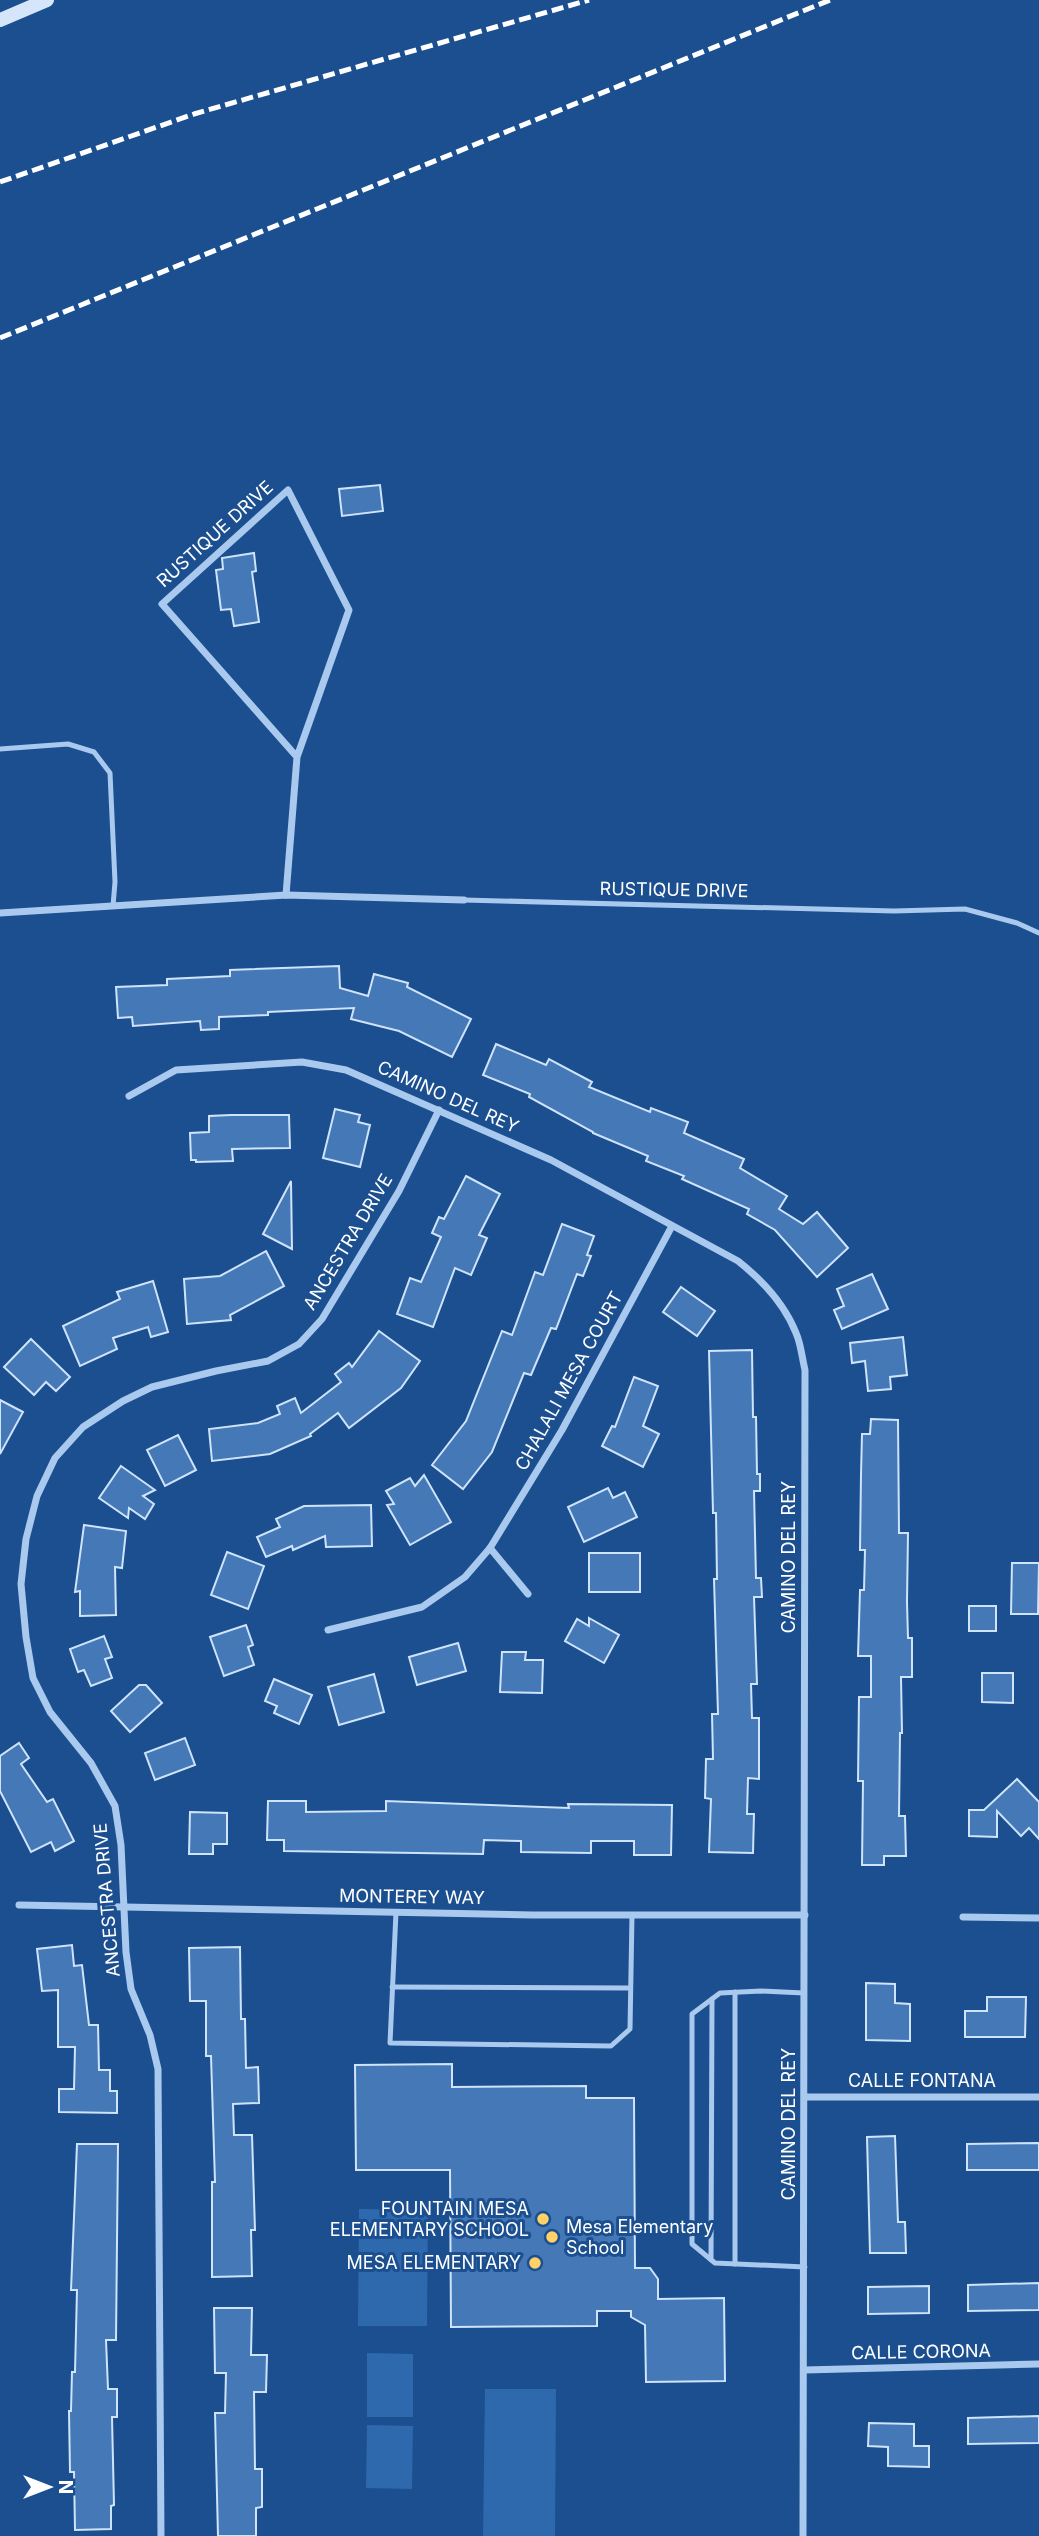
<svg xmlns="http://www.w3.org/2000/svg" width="1039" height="2536" font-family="Inter,sans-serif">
  <rect width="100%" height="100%" fill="#1b4f8f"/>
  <g fill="#2e69ad">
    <polygon points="359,2209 428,2210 427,2326 358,2326"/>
    <polygon points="367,2353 413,2354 413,2417 367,2417"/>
    <polygon points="485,2389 556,2389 555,2536 483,2536"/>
    <polygon points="367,2425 413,2426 412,2489 366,2488"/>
  </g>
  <g fill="#4478b7" stroke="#cfe3fa" stroke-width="2">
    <polygon points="380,485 383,511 342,516 339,489"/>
    <polygon points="254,553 256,571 252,572 259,622 234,626 231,609 221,610 216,570 223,569 222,558"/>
    <polygon points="339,966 340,988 368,996 374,974 408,983 407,987 471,1019 452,1057 399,1031 351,1019 354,1008 268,1012 268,1015 219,1017 219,1029 201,1030 200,1021 133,1026 132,1017 118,1018 116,987 167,985 167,979 230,976 230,970"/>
    <polygon points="496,1044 546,1065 549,1059 592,1082 589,1087 650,1112 651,1108 688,1122 684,1133 744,1159 740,1168 787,1196 779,1209 803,1224 817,1212 848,1248 817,1277 775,1230 747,1214 749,1209 682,1179 684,1176 646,1161 648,1156 593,1133 593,1132 529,1097 530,1094 483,1075"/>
    <polygon points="335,1109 360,1115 358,1122 370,1125 360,1167 323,1158"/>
    <polygon points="231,1115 289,1115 290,1148 232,1149 233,1161 196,1162 196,1160 191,1160 190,1133 209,1132 209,1116"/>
    <polygon points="466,1176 500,1194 479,1235 487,1238 471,1275 455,1268 433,1327 397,1314 410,1278 421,1282 441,1237 432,1233 439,1217 444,1219"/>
    <polygon points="291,1181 292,1249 263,1234"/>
    <polygon points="562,1224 594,1236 587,1255 591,1256 583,1276 577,1274 556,1329 551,1328 531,1375 524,1373 492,1452 463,1489 432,1465 466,1421 502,1331 512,1335 535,1272 543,1275"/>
    <polygon points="266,1251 284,1286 230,1315 231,1320 187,1324 184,1279 220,1276"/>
    <polygon points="872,1274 888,1309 842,1329 834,1310 844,1306 837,1289"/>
    <polygon points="153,1281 168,1332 151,1337 148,1327 113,1338 117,1349 80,1366 63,1326 120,1299 117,1292"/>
    <polygon points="681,1287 715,1311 697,1336 663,1312"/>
    <polygon points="379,1331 420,1361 401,1388 349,1428 338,1413 310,1434 311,1436 270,1454 212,1461 209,1429 258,1423 280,1414 277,1406 295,1398 301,1413 341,1382 335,1374 349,1363 352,1367"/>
    <polygon points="903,1337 907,1375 890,1377 891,1389 868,1391 865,1361 852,1363 850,1343"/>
    <polygon points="31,1339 70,1377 56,1391 46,1382 34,1395 4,1367"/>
    <polygon points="752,1350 753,1417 756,1417 757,1474 760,1474 760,1491 754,1491 756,1578 761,1578 762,1597 754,1597 757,1684 751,1684 752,1718 759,1718 759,1779 748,1778 747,1814 754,1814 753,1853 709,1852 711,1799 705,1798 706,1759 713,1759 712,1714 718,1714 714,1579 717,1579 716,1513 713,1513 709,1351"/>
    <polygon points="634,1377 658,1386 643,1426 659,1434 643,1467 602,1446 612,1426 615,1427"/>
    <polygon points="0,1400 23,1412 0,1454"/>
    <polygon points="871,1419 898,1420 899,1533 908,1533 907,1602 908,1638 912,1638 912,1677 901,1677 902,1733 900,1733 899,1816 905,1816 906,1856 884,1856 884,1865 862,1865 863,1781 858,1781 859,1697 871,1697 871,1656 858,1656 860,1590 864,1590 865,1550 860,1550 861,1475 862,1434 870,1434"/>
    <polygon points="178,1435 196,1470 165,1486 147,1450"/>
    <polygon points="121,1466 155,1490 143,1496 154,1504 145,1519 129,1508 128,1518 99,1498"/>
    <polygon points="424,1475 451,1522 410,1545 387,1505 394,1504 386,1491 410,1478 415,1486"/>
    <polygon points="608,1488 613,1498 625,1492 637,1517 584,1542 568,1507"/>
    <polygon points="371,1505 372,1546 326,1547 325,1536 293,1550 292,1546 266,1557 257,1537 280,1527 276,1519 304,1506"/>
    <polygon points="84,1525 126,1531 122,1568 115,1567 116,1615 80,1616 80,1591 75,1592"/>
    <polygon points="227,1552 264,1566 248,1609 211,1595"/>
    <rect x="589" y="1553" width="51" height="39"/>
    <polygon points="1012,1563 1039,1563 1038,1614 1011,1614"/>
    <rect x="969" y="1606" width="27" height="25"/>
    <polygon points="589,1618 619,1635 604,1663 565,1641 577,1619 589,1626"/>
    <polygon points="246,1625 253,1645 248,1647 254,1665 224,1676 210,1637"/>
    <polygon points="104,1636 112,1657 105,1659 112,1678 91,1686 84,1670 78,1672 70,1649"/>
    <polygon points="458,1643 466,1671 417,1685 409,1657"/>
    <polygon points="502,1652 526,1652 525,1660 543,1660 542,1693 500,1692"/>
    <polygon points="982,1673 1013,1673 1013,1703 982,1702"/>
    <polygon points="374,1674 384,1712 339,1725 328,1687"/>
    <polygon points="274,1679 312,1695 299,1724 274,1713 277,1706 265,1701"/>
    <polygon points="139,1685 146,1685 162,1703 130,1732 111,1711"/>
    <polygon points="185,1738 195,1765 155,1780 145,1753"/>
    <polygon points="19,1743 29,1758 21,1764 47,1802 53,1799 74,1841 55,1851 51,1842 31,1852 0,1791 0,1756"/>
    <polygon points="1017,1779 1039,1802 1039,1839 1029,1828 1021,1836 997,1811 997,1837 969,1836 969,1810 984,1810"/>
    <polygon points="268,1801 306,1801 306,1812 386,1811 386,1801 569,1808 568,1804 672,1805 671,1855 634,1855 634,1841 591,1841 591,1853 521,1852 521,1841 484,1840 483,1854 284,1851 284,1840 267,1840"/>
    <polygon points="190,1812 227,1813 227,1844 213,1844 213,1854 189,1854"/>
    <polygon points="72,1945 74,1966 82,1965 89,2025 98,2025 99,2070 110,2070 110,2091 117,2091 117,2113 59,2112 59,2089 74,2089 75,2047 58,2047 58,1990 42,1991 37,1949"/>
    <polygon points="240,1947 241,2019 245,2019 246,2068 258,2067 259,2103 233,2104 234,2135 252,2135 255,2230 251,2230 252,2276 212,2277 212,2182 215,2182 211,2056 206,2056 206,2001 190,2001 189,1948"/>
    <polygon points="866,1983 895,1984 895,2003 910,2004 910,2041 866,2040"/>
    <polygon points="987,1997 1026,1997 1025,2037 965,2037 965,2011 987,2011"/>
    <polygon points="452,2064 452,2087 586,2086 586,2098 634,2098 635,2268 650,2268 658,2279 658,2299 724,2298 725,2381 646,2382 645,2325 631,2317 631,2311 597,2311 597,2326 451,2327 450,2170 356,2170 355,2065"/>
    <polygon points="895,2136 898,2222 905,2222 906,2253 870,2253 867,2137"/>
    <polygon points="1039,2143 1039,2170 967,2170 967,2144"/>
    <polygon points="77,2144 118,2144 116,2340 106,2340 108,2389 117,2389 117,2417 112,2417 114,2505 111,2506 111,2529 75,2530 74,2472 70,2472 69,2411 71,2411 72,2372 75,2372 77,2290 71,2290"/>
    <polygon points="1039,2283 1039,2310 968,2311 968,2285"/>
    <polygon points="929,2286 929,2313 868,2314 868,2287"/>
    <polygon points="214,2308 252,2308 251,2355 267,2355 266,2392 254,2392 255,2469 262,2469 262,2507 256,2508 256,2536 218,2536 215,2413 225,2413 226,2373 215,2373"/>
    <polygon points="1039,2416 1039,2443 968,2444 968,2418"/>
    <polygon points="869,2423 914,2424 914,2446 929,2446 929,2467 888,2466 888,2447 868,2446"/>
  </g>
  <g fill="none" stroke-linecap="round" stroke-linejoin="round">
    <g stroke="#a9c9ee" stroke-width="5">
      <polyline points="0,749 68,744 94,752 110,773 115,882 113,906"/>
      <polyline points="464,900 894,911 965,909 1017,923 1039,933"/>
      <polyline points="396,1912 390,2043 611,2046 630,2029 632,1915"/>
      <polyline points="392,1987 630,1988"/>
      <polyline points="804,1993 761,1991 720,1993 692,2014 692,2244 715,2263 805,2267"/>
      <polyline points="711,2260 712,1999"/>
      <polyline points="735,2264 735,1992"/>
    </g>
    <g stroke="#a9c9ee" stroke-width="7">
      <polyline points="286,895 297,757 162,604 288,490 349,610 297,757"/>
      <polyline points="0,913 286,895 464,900"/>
      <path d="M129 1096 176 1070 302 1062 346 1070 551 1160 738 1261C762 1280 784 1303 796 1333 801 1344 802 1358 805 1370L803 2536"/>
      <polyline points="490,1548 528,1594"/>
      <polyline points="328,1630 422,1607 465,1577 490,1548 562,1430 672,1226"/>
      <polyline points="19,1905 533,1915 805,1915"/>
      <polyline points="963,1917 1039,1918"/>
      <polyline points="805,2097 1039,2097"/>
      <polyline points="805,2370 1039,2364"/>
      <polyline points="161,2536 158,2069 150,2035 131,1989 126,1952 121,1845 115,1806 91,1763 50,1712 33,1678 26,1637 21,1584 26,1539 37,1496 55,1458 83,1427 123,1401 152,1387 216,1371 268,1361 299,1344 322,1319 399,1191 439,1110"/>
    </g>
    <polyline stroke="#d6e6fa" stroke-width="14" points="0,20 47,0"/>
    <g stroke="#fff" stroke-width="5" stroke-dasharray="12 5" stroke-linecap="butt">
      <polyline points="0,182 194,114 589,0"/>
      <polyline points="0,338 830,0"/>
    </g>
  </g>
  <g fill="#ffd166" stroke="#1b4f8f" stroke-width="2.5">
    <circle cx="543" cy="2219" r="7"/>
    <circle cx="552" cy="2237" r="7"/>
    <circle cx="535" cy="2263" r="7"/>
  </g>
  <g text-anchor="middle" stroke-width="6" stroke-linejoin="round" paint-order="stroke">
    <g font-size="18" fill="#fff" stroke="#1b4f8f">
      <text transform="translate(215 534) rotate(-42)" y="6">RUSTIQUE DRIVE</text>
      <text transform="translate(674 890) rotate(1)" y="6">RUSTIQUE DRIVE</text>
      <text transform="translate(448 1097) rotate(24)" y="6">CAMINO DEL REY</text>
      <text transform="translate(348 1242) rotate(-59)" y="6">ANCESTRA DRIVE</text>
      <text transform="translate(569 1381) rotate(-61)" y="6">CHALALI MESA COURT</text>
      <text transform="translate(789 1557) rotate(-90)" y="6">CAMINO DEL REY</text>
      <text transform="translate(412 1897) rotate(1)" y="6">MONTEREY WAY</text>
      <text transform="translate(107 1900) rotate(-95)" y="6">ANCESTRA DRIVE</text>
      <text x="922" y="2087">CALLE FONTANA</text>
      <text transform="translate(789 2124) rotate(-90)" y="6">CAMINO DEL REY</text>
      <text transform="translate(921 2352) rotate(-1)" y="6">CALLE CORONA</text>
    </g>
    <g font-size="18" fill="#fff" stroke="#1b4f8f" text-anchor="end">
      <text x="529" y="2215">FOUNTAIN MESA<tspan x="529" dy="21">ELEMENTARY SCHOOL</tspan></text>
      <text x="566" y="2233" text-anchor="start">Mesa Elementary<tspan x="566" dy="21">School</tspan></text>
      <text x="521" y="2269">MESA ELEMENTARY</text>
    </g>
  </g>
  <g transform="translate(49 2487) rotate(90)" stroke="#1b4f8f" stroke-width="5" paint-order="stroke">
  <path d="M0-5L12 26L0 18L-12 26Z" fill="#ffffff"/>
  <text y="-10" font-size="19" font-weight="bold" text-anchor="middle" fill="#ffffff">N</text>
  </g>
</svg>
